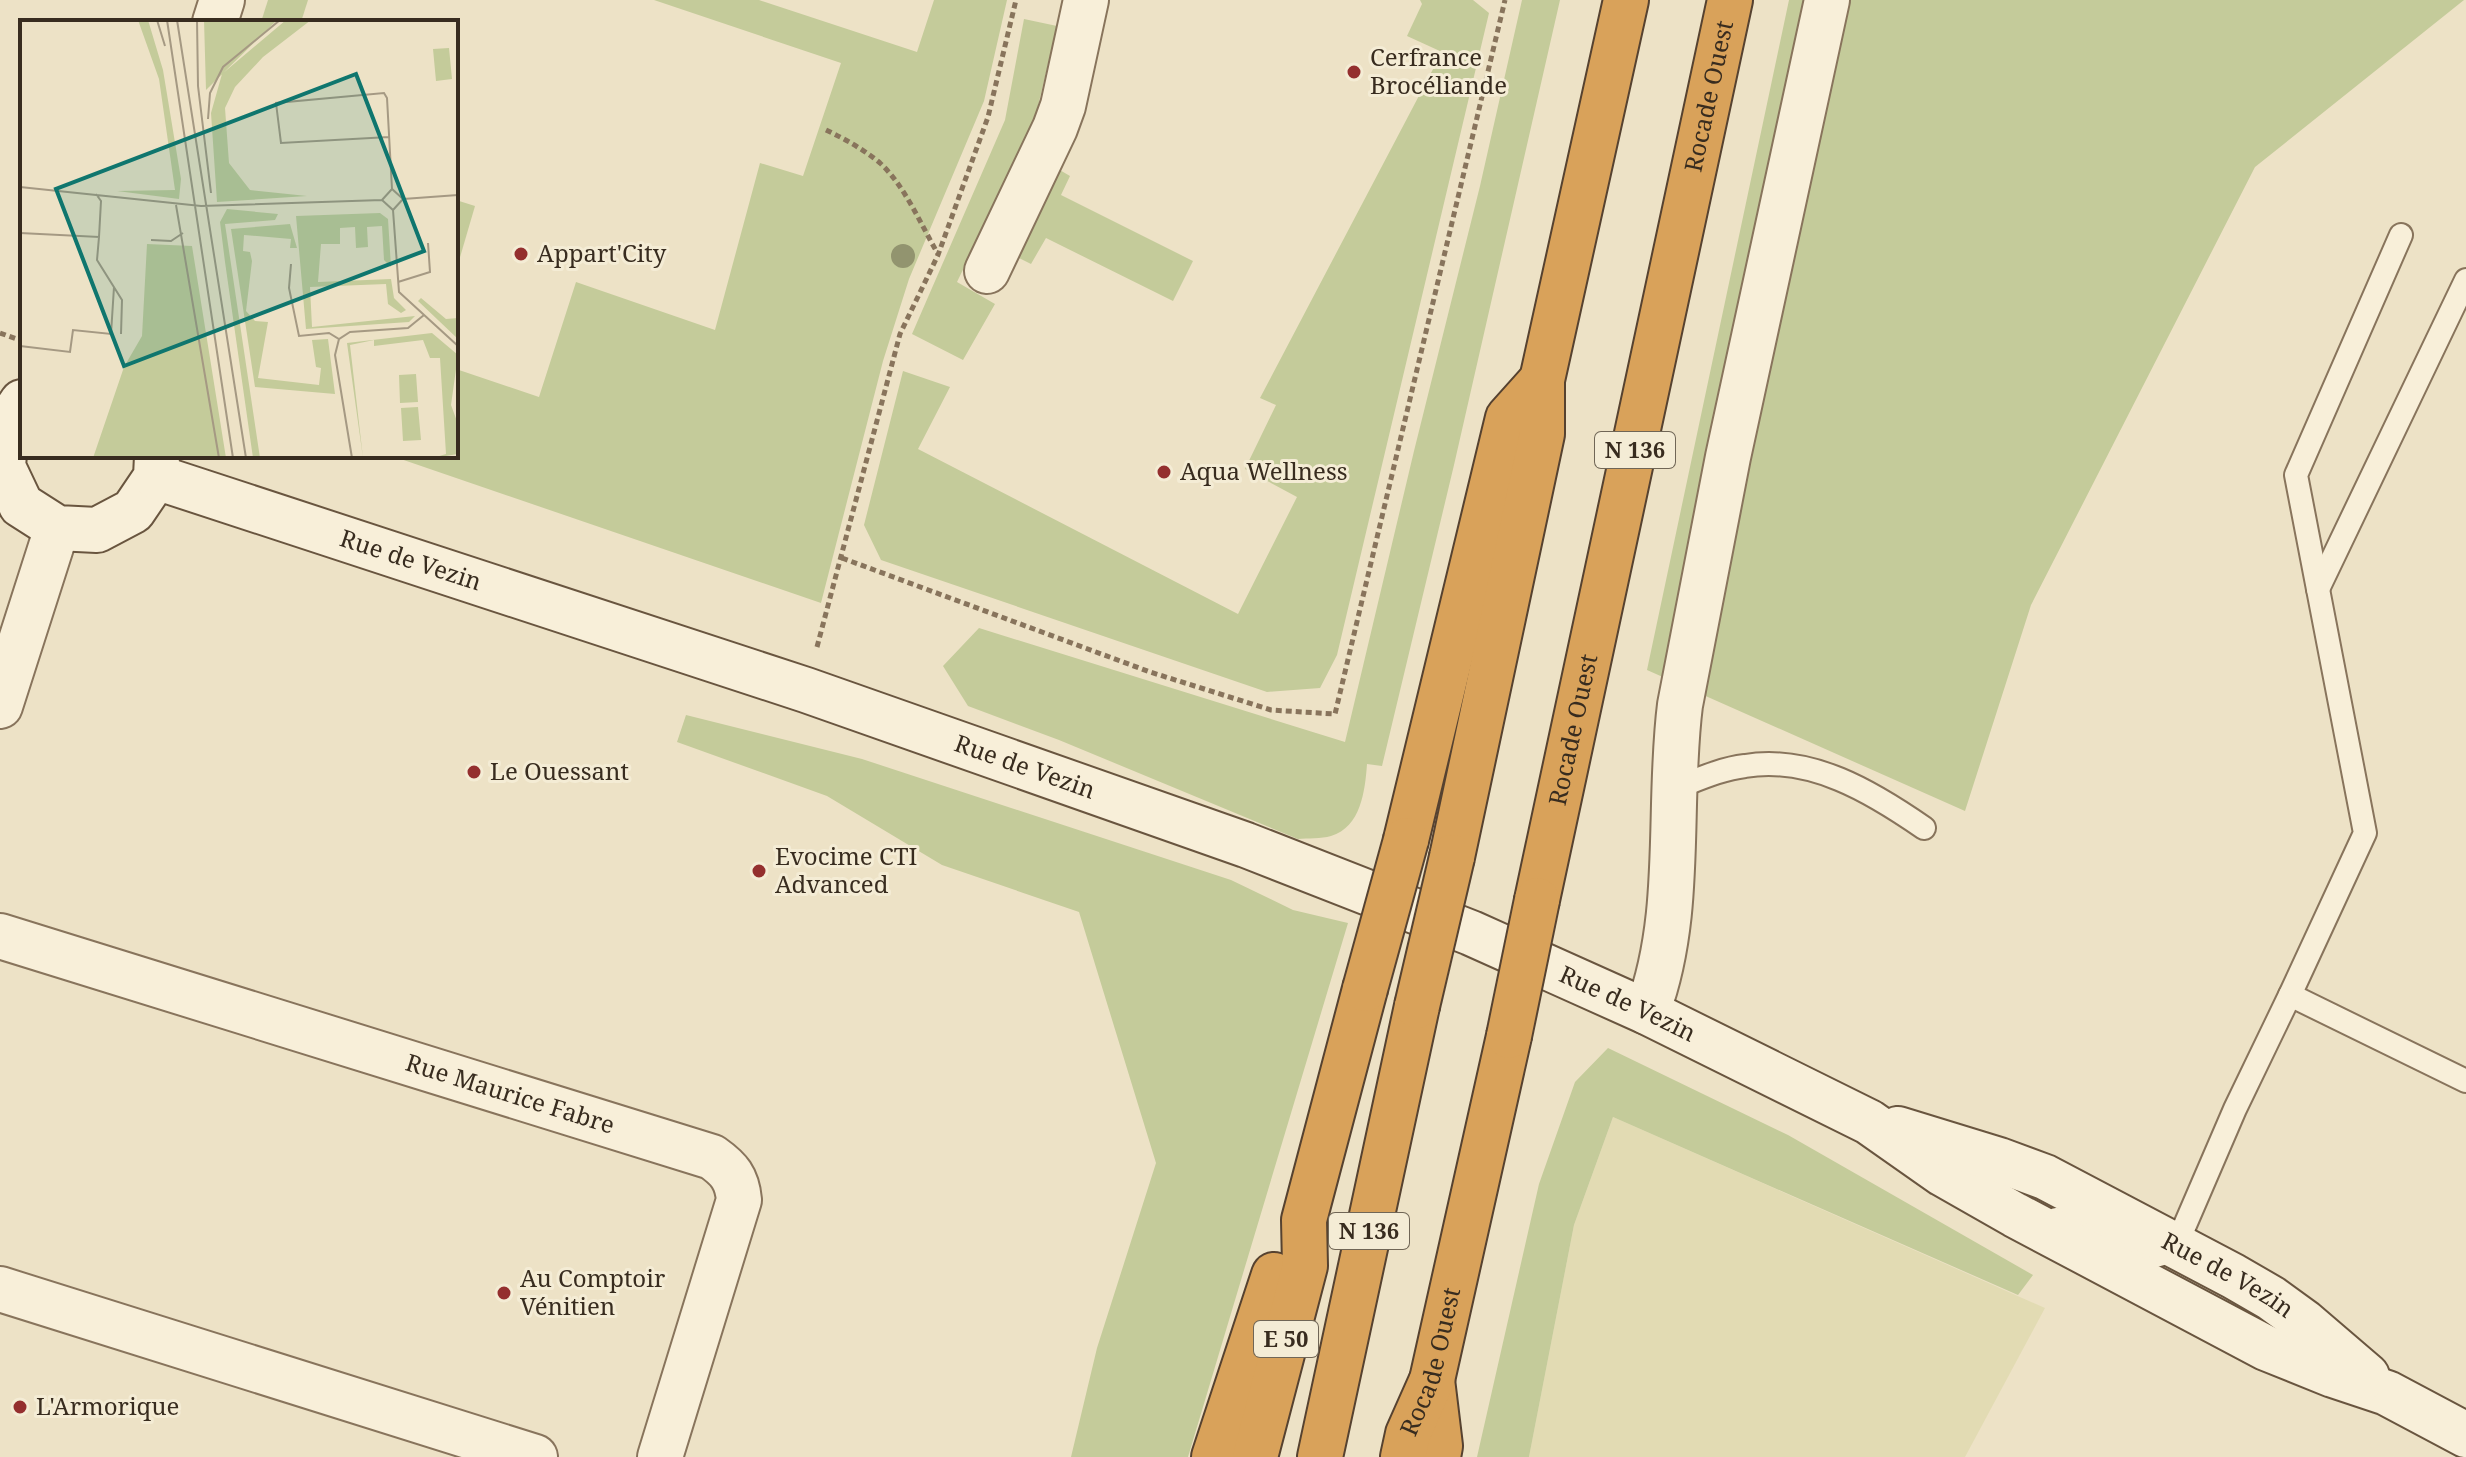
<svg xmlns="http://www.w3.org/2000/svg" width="2466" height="1457" font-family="'Noto Serif',serif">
  <rect width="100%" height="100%" fill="#ede2c6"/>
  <polygon fill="#e2dbb3" points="1613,1117 2045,1308 1965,1457 1529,1457 1574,1225"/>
  <g fill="#c4cb9a">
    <polygon points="268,0 308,0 301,22 261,22"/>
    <polygon points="654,0 759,0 917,52 934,0 1007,0 984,101 909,279 883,361 821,603 392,456 456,456 456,369 539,397 576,282 715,330 760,163 803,176 841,63"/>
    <polygon points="1420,0 1473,0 1489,13 1337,655 1320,688 1267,692 881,560 864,525 903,371 950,387 918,449 1238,614 1297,497 1245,469 1276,405 1260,398 1442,52 1407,36 1422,4"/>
    <path d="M1522 0H1560L1454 465 1382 766 1367 764C1365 791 1361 827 1331 836 1321 839 1308 838 1298 839L1059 740 968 706 943 666 979 628 1345 742 1414 451 1480 186Z"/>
    <polygon points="1789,0 2464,0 2255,167 2031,605 1965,811 1647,670"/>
    <polygon points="1024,19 1057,26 1034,123 957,282 995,304 963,360 912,334 1005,120"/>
    <polygon points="1058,169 1070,176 1061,195 1193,261 1173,301 1046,238 1031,264 1015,256"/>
    <polygon points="456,200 475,206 456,271"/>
    <polygon points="686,715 862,759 1231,880 1293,910 1348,923 1188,1457 1071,1457 1097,1348 1156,1163 1079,912 942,865 827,796 677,742"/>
    <polygon points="1608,1048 1788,1135 2033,1275 2018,1295 1613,1117 1574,1225 1529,1457 1477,1457 1539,1184 1575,1082"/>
  </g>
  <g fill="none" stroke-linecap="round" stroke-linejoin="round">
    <defs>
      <g id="lane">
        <polyline points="2318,589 2466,280"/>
        <path d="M1673 789C1697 780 1720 769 1745 766 1811 755 1872 792 1924 828"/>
        <polyline points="2290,995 2365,833 2296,475 2401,235"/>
        <path d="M2056 1219C2099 1222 2137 1279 2176 1246L2235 1109 2290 995 2466 1081"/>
      </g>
      <g id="street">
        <polyline points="215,22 222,0"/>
        <polyline points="987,271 1055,128 1063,106 1086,0"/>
        <polyline points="0,706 57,528"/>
        <path id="s1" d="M0 936 712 1157C729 1169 737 1178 739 1200L660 1457"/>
        <path d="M1647 1012C1684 914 1667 807 1680 705L1728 457 1827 0"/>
        <polyline points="0,1289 535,1457"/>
      </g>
      <g id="secondary">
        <polyline points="22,402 6,426 3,467 21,505 57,528 97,530 133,511 156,477 157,456"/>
        <path id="s2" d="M156 477 806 690 1246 845 1471 933 1647 1012 1869 1122 1943 1174 2015 1215 2266 1348 2333 1375 2387 1393 2466 1435"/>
        <path id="s3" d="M1898 1129 1999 1160 2045 1177 2233 1276 2271 1298 2304 1322 2367 1376"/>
      </g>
      <g id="highway">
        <polyline points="1406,840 1508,418 1542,380"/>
        <polyline points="1452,857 1542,434 1542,380 1626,0"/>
        <path id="s4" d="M1537 900 1730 0"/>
        <polyline points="1432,1380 1440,1446 1438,1457"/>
        <polyline points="1214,1457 1274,1275"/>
        <polyline points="1255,1457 1305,1266 1304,1220 1365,989"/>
        <polyline points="1320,1457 1417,1006"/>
        <path id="s5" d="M1403 1457 1408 1434 1432 1380 1509 1036"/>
      </g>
    </defs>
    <use href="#lane" stroke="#88745c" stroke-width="26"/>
    <use href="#street" stroke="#88745c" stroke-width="48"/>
    <use href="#secondary" stroke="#69553f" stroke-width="48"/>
    <use href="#highway" stroke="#564230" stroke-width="48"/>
    <g stroke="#88745c" stroke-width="5" stroke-dasharray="6 4" stroke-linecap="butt">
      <path d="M826 130C845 139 863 149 880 163 905 186 921 225 938 254"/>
      <polyline points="0,333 17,339 22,337"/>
      <polyline points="842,558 1150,672 1271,710 1335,714 1505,0"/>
      <polyline points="817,647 900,334 938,255 988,117 1016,0"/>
    </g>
    <use href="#lane" stroke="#f8efd9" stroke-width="22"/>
    <use href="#street" stroke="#f8efd9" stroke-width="44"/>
    <use href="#secondary" stroke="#f8efd9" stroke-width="44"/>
    <use href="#highway" stroke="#d9a25a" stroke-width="44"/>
    <defs>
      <g id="highway-bridge">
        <polyline points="1365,989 1406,840"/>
        <polyline points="1417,1006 1452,857"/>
        <polyline points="1509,1036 1537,900"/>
      </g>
    </defs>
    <use href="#highway-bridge" stroke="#564230" stroke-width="48" stroke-linecap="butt"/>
    <use href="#highway-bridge" stroke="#d9a25a" stroke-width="44"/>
  </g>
  <circle fill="#92946f" cx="903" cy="256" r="12"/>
  <g fill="#942f2e" stroke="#f4ecd5" stroke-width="3">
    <circle cx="1354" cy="72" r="8"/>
    <circle cx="521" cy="254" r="8"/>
    <circle cx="1164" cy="472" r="8"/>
    <circle cx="474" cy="772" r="8"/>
    <circle cx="759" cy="871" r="8"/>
    <circle cx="504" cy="1293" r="8"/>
    <circle cx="20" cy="1407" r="8"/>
  </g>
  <g text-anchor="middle" stroke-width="6" stroke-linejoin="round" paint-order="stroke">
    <g fill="#f4ecd5" stroke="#706656" stroke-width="2">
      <rect x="1595" y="432" width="80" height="36" rx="6"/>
      <rect x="1329" y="1213" width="80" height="36" rx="6"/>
      <rect x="1254" y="1321" width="64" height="36" rx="6"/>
    </g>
    <g font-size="22" font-weight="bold" fill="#382c1f">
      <text x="1635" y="458">N 136</text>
      <text x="1369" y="1239">N 136</text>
      <text x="1286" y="1347">E 50</text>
    </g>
    <g font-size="24" fill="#382c1f" stroke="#f4ecd5" text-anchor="start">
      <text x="1370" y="66">Cerfrance<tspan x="1370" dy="28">Brocéliande</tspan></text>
      <text x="537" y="262">Appart'City</text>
      <text x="1180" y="480">Aqua Wellness</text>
      <text x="490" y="780">Le Ouessant</text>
      <text x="775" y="865">Evocime CTI<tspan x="775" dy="28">Advanced</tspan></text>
      <text x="520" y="1287">Au Comptoir<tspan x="520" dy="28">Vénitien</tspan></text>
      <text x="36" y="1415">L'Armorique</text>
    </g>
    <g font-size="24" fill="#382c1f" stroke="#f4ecd5">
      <text dy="8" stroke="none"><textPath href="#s4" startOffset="822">Rocade Ouest</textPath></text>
      <text dy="8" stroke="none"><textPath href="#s2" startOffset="268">Rue de Vezin</textPath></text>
      <text dy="8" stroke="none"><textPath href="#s4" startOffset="174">Rocade Ouest</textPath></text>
      <text dy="8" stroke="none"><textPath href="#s2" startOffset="916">Rue de Vezin</textPath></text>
      <text dy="8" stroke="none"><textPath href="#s2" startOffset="1564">Rue de Vezin</textPath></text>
      <text dy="8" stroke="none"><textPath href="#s1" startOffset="534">Rue Maurice Fabre</textPath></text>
      <text dy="8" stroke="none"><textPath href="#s3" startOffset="362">Rue de Vezin</textPath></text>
      <text dy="8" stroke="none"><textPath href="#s5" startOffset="100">Rocade Ouest</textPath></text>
    </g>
  </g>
  <g transform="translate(20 20)">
    <rect width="438" height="438" fill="#ede2c6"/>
    <path d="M118 0H128L143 50 161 159 159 179 97 171 155 170 139 59ZM184 0H257L186 70ZM266 0H291L243 37 215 67 205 88 209 143 230 170 287 176 197 182 191 93 202 54ZM429 28 432 59 416 61 413 29ZM207 189 258 194 255 200 205 204 240 438H233L205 242 200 202ZM360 193 368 199 371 247 364 240 362 206 347 207 348 227 336 228 335 207 320 208V224H301L298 262 371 259 374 278 386 290 381 293 368 284 366 264 290 267 292 307 395 296 389 302 286 309 276 196ZM270 204 277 228H270L271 219 224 215 223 231 230 232 232 241 226 291 235 301 248 302 238 358 299 365 301 348 296 347 292 320 308 319 315 374 235 367 211 209ZM127 224 172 226 206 438H73L104 347 122 316ZM401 278 426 299 438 298V319L398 281ZM412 313 438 335 431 385 438 404V434L413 438 426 434 420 338H410L403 320 354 326V320L330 325 343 438 327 323ZM396 354 398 382 380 383 379 355ZM398 387 401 420 383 421 381 388Z" fill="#c4cb9a"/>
    <path fill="none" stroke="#a59983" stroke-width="2" d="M137 0 145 26M147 0 213 438M157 0 226 438M177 0 178 66 191 173M188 99 190 73 203 47 260 0M369 117 261 123 256 83 364 73 367 78 372 169M0 167 181 186 362 180M383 179 438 175M362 180 372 169 383 179M362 180 373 190 383 179M156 185 199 438M373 190 379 272 438 326M0 213 79 217 81 181 76 174M79 217 77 240 102 280 101 314M131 220 151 221 163 213M271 244 269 268 279 316 309 313 319 319 330 312 388 308 404 295M378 262 410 252 408 223M319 319 315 335 332 438M0 326 50 332 53 310 91 314 94 267"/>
    <path fill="#0f766e" fill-opacity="0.15" stroke="#0f766e" stroke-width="4" d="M336 54 404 231 104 346 36 169Z"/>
    <rect width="438" height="438" fill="none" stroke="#382c1f" stroke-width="4"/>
  </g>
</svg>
